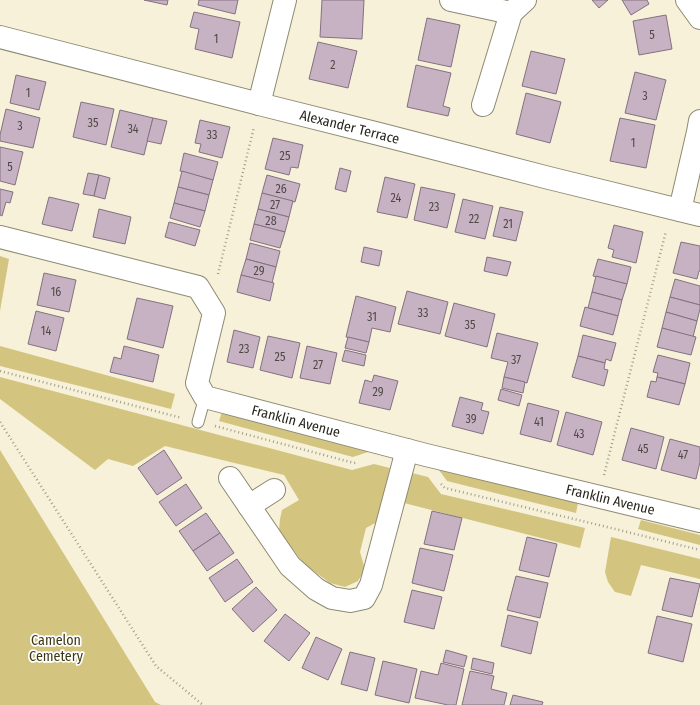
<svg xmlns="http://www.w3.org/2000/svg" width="700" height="705" font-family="'Fira Sans Condensed',sans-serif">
  <rect width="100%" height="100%" fill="#f6f1d8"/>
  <g fill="#d3c57f">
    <polygon points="0,256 9,259 0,311"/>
    <polygon points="0,346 175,394 171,409 0,366"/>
    <polygon points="0,377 352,470 374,464 390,468 377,522 366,528 360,552 365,569 358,581 345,587 330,583 303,563 279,530 280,519 282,510 299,500 284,475 165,446 133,466 108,459 95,470 0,399"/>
    <polygon points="222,412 371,451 353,457 219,421"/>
    <polygon points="0,450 155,702 161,705 0,705"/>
    <polygon points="436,466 578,503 576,513 447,481"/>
    <polygon points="412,473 428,477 441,494 585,528 580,548 404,503"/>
    <polygon points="641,520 700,535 700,545 638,529"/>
    <polygon points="611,537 700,559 700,579 641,565 631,596 615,592 608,582 605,572"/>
  </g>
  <g fill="#c7b2c3" stroke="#847181">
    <polygon points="144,0 168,0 167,5"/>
    <polygon points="199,0 238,0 235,14 198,5"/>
    <polygon points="322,0 364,0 362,39 320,37"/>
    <polygon points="592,0 608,0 599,8"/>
    <polygon points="622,0 647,0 649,4 631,15"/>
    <polygon points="194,12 240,22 232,58 195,49 199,29 190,27"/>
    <polygon points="666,15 672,49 639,55 633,21"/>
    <polygon points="427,18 460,25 451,67 418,60"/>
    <polygon points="318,42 357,51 348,88 309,79"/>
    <polygon points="531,51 565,59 556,94 522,86"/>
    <polygon points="416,65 451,73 443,106 450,108 448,116 407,107"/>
    <polygon points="635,72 666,80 656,120 625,113"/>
    <polygon points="16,75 46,82 39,110 10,103"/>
    <polygon points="526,93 561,102 550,143 516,134"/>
    <polygon points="81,102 114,109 106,145 73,137"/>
    <polygon points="6,109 40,118 33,148 0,141 0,135"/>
    <polygon points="120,110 153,118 144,155 111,147"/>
    <polygon points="153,118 167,121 161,144 147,141"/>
    <polygon points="620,118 655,125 646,168 610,161"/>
    <polygon points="200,120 230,127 222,158 199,152 201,144 195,143"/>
    <polygon points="273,138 303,145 298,168 291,167 289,175 265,169"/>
    <polygon points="0,147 23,152 15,185 0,181"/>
    <polygon points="184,153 218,162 213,180 180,171"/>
    <polygon points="340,168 351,171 346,192 335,189"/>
    <polygon points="182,171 213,180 209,195 178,187"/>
    <polygon points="88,173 99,175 94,196 83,194"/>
    <polygon points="99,175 110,178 105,199 94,196"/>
    <polygon points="267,175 300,184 295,202 262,193"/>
    <polygon points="385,177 415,184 407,218 377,212"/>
    <polygon points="178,187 209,195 205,211 174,203"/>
    <polygon points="421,187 455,194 447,228 414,220"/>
    <polygon points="0,189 13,192 10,203 6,202 2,216 0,215"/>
    <polygon points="262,193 293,201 289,217 258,209"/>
    <polygon points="49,197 79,204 72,231 42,224"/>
    <polygon points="463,199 493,206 485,239 455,232"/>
    <polygon points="174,203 205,211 200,227 170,218"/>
    <polygon points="500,207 523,212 516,241 493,236"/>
    <polygon points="99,209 131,217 125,244 93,237"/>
    <polygon points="258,209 289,217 285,232 254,224"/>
    <polygon points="169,222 200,230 195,246 165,237"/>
    <polygon points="254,224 285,232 280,248 250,240"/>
    <polygon points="614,225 643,232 636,263 612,257 614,250 608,248"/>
    <polygon points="681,242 700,246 700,271 699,271 697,279 673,273"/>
    <polygon points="250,243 280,251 276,267 246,259"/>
    <polygon points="364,247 382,251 379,266 361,262"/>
    <polygon points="487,257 511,262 507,276 484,271"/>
    <polygon points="246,259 276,267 272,283 241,275"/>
    <polygon points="598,259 631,267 627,284 593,276"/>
    <polygon points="44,273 76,280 69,312 37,305"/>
    <polygon points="241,275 274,283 270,301 237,292"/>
    <polygon points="596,276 627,284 622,300 592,292"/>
    <polygon points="675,279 700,286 700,305 670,297"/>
    <polygon points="407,291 448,302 440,334 398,324"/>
    <polygon points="592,292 622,300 618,316 588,308"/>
    <polygon points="356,296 396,307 390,332 372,328 369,342 346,337"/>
    <polygon points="670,297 700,305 700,309 697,321 666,312"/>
    <polygon points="137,298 173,306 163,348 127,339"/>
    <polygon points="454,303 495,314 487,347 445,336"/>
    <polygon points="585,307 618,316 613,335 580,326"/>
    <polygon points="36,311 64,318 56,351 28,344"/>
    <polygon points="666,312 697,321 693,337 662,328"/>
    <polygon points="662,328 696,337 691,355 657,347"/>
    <polygon points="234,330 260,337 253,368 227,362"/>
    <polygon points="497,333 538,343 527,383 504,377 508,362 491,358"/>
    <polygon points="583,335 616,343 611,361 606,359 605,363 578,356"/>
    <polygon points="268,336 300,343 292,378 260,370"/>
    <polygon points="348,337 369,342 366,353 345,348"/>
    <polygon points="124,346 159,355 153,382 110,372 114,357 121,359"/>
    <polygon points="307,346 337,353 330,384 300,378"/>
    <polygon points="345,350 366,355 364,366 342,361"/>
    <polygon points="658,355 690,363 685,384 657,377 658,373 653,372"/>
    <polygon points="578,356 605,363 604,369 608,370 604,386 572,377"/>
    <polygon points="374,375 398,381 390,410 359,403 365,380 372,382"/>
    <polygon points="504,377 525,382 523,393 502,388"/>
    <polygon points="657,377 685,384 679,405 647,397 651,381 656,382"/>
    <polygon points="501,389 522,395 519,406 498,400"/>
    <polygon points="460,397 483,403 481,410 489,412 483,434 452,426"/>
    <polygon points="528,403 559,411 551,442 520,434"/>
    <polygon points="566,412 602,422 593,455 557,445"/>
    <polygon points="631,428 664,437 656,469 622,460"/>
    <polygon points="670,439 700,447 700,462 696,479 661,470"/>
    <polygon points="164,450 182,478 157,495 138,468"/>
    <polygon points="186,484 202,508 176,526 159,502"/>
    <polygon points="432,511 462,518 454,550 424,544"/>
    <polygon points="206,513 220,533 193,551 179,531"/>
    <polygon points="220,533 234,553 207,571 193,551"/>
    <polygon points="527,537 557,544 549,577 519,570"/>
    <polygon points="420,548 453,555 444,591 412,583"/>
    <polygon points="237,559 253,582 225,602 209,578"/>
    <polygon points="516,576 548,583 540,618 507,610"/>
    <polygon points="670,578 700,584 692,617 662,610"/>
    <polygon points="256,587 277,610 253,632 232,609"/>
    <polygon points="412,590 442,597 434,629 404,622"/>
    <polygon points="285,614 310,633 289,661 264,641"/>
    <polygon points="508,615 538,622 531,654 501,646"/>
    <polygon points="657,616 692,624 683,662 648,653"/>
    <polygon points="316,637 342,649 328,680 302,668"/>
    <polygon points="446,650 467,656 464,667 443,662"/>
    <polygon points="350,652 375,658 367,691 341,684"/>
    <polygon points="473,658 494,663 492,674 471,669"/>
    <polygon points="383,661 417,669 409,703 375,695"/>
    <polygon points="441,663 464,669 456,705 448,705 415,698 421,671 438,675"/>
    <polygon points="470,671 494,676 491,689 507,693 504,705 462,705"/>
    <polygon points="513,695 543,702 542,705 510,705"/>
  </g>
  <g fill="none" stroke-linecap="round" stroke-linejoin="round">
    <defs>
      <polyline id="lane" points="198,422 205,397"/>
      <g id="street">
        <polyline points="451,0 511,13"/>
        <polyline points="687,0 700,18"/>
        <path id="s1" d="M0 37 259 104 379 134 549 178 700 215"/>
        <polyline points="259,104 285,0"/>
        <polyline points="483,105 511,13 525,0"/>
        <polyline points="680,210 698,132 700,121"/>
        <path id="s2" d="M0 237 198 287 214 313 197 383 205 397 426 455 700 521"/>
        <polyline points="230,478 290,566 316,589 332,598 350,601 364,598 371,585 407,450"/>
        <polyline points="249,506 274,490"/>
      </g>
    </defs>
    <use href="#lane" stroke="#8e8a73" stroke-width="13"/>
    <use href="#street" stroke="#8e8a73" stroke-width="24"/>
    <g stroke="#a29e8b" stroke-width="2.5" stroke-dasharray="1 3" stroke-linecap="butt">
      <polyline points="218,274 254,127"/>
      <polyline points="0,371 182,418"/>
      <polyline points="0,422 156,666 203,705"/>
      <polyline points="215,426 354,463 358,462"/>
      <polyline points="604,475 666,231"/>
      <polyline points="441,484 445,488 603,526 700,550"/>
    </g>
    <use href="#lane" stroke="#fff" stroke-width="11"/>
    <use href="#street" stroke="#fff" stroke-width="22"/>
  </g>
  <g text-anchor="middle" stroke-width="3.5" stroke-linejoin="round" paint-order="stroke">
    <g font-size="12" fill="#504946">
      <text x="652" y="39">5</text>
      <text x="216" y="43">1</text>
      <text x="333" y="69">2</text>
      <text x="28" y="97">1</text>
      <text x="645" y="100">3</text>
      <text x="93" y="127">35</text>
      <text x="20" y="130">3</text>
      <text x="133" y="133">34</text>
      <text x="212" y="139">33</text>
      <text x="633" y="147">1</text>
      <text x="285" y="160">25</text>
      <text x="10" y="171">5</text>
      <text x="281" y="193">26</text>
      <text x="396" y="202">24</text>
      <text x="275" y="209">27</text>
      <text x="434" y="211">23</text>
      <text x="474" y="223">22</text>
      <text x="271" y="225">28</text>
      <text x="508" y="228">21</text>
      <text x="259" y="275">29</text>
      <text x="56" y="296">16</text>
      <text x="423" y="317">33</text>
      <text x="372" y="321">31</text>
      <text x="470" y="329">35</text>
      <text x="46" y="335">14</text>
      <text x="244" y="353">23</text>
      <text x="280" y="361">25</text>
      <text x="516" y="364">37</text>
      <text x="318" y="369">27</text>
      <text x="378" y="396">29</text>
      <text x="471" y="423">39</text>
      <text x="539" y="426">41</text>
      <text x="579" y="438">43</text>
      <text x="643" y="453">45</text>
      <text x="683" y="459">47</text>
    </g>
    <g font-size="14" fill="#28261d" stroke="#fff">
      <text dy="5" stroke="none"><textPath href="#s1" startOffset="361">Alexander Terrace</textPath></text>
      <text dy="5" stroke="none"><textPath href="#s2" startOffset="417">Franklin Avenue</textPath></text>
      <text dy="5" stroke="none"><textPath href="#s2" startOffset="741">Franklin Avenue</textPath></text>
    </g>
    <g font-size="14" fill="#3d3713" stroke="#fff">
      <text x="56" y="645">Camelon<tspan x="56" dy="16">Cemetery</tspan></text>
    </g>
  </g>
</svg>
